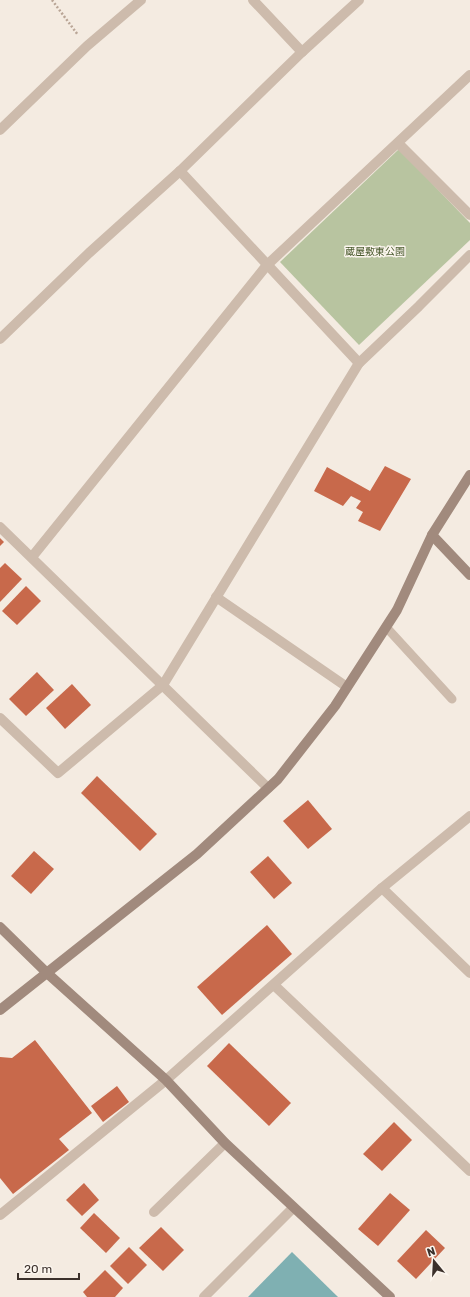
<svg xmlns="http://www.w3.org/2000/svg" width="470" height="1297" font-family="Rubik,'Noto Sans JP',sans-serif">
  <rect width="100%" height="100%" fill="#f4ebe1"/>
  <polygon fill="#b8c4a0" points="399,149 470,223 470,240 359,345 280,262"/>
  <polygon fill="#7fb0b2" points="292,1252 338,1297 248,1297"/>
  <g fill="#c8694b">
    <polygon points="385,466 411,479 380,531 358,521 363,512 356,508 361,501 351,496 343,506 314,491 327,467 370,491"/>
    <polygon points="0,538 4,542 0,546"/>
    <polygon points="5,563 22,579 0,602 0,568"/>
    <polygon points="26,586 41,601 17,625 2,611"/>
    <polygon points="37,672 54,690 26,716 9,699"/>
    <polygon points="72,684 91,705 65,729 46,708"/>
    <polygon points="97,776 157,834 140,851 81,793"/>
    <polygon points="308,800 332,829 308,849 283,821"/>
    <polygon points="34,851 54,869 31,894 11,876"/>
    <polygon points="268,856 292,883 274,899 250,872"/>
    <polygon points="267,925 292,954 222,1015 197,987"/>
    <polygon points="35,1040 92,1113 59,1139 69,1150 13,1194 0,1178 0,1057 12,1058"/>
    <polygon points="229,1043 291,1103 269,1126 207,1066"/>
    <polygon points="117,1086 129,1102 103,1122 91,1106"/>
    <polygon points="394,1122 412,1140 382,1171 363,1154"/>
    <polygon points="84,1183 99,1200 82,1216 66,1200"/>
    <polygon points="390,1193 410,1210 378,1246 358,1229"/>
    <polygon points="94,1213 120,1238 106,1253 80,1228"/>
    <polygon points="161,1227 184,1250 163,1271 139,1248"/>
    <polygon points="426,1230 445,1248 416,1279 397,1261"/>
    <polygon points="129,1247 147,1265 128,1284 110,1266"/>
    <polygon points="105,1270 123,1288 115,1297 87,1297 83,1292"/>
  </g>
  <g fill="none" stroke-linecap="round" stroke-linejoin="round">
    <polyline stroke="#b9a596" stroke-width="2.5" stroke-dasharray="2 2" stroke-linecap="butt" points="52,0 78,35"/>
    <polyline stroke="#cdbbac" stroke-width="9" points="386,627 452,699"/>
    <g stroke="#cdbbac" stroke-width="10">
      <polyline points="253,0 302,52"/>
      <polyline points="0,130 87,46 141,0"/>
      <polyline points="398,143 470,215"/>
      <polyline points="180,171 359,363"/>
      <polyline points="0,339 89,253 180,171 302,52 359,0"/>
      <polyline points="0,527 268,788"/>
      <polyline points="32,557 267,265 470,75"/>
      <polyline points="216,597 347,687"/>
      <polyline points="0,718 58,773 163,685 359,363 419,306 470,255"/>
      <polyline points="382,888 470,973"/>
      <polyline points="274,985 470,1171"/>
      <polyline points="154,1212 225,1143"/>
      <polyline points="0,1215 166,1080 382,888 470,816"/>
      <polyline points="204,1297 293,1208"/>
    </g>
    <g stroke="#a18a7d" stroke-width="10">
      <polyline points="432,535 470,575"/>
      <polyline points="0,927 47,973 166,1080 225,1143 390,1297"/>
      <polyline points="0,1010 197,854 278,779 335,706 397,610 432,535 470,475"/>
    </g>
  </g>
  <g text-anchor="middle" stroke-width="3" stroke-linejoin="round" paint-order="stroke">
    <g font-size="10" fill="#4a5a2e" stroke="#fbf5ee">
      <text x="375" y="255">蔵屋敷東公園</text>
    </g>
  </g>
  <g transform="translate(434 1261) rotate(342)" stroke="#fbf5ee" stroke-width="3" paint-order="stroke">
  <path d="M0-3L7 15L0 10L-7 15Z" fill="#3b302b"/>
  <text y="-6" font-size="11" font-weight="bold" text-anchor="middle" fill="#3b302b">N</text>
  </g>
  <path d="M18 1273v6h61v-6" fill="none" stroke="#3b302b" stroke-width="2"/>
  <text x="24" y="1273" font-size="12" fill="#3b302b" stroke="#fbf5ee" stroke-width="3" paint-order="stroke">20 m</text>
</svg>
